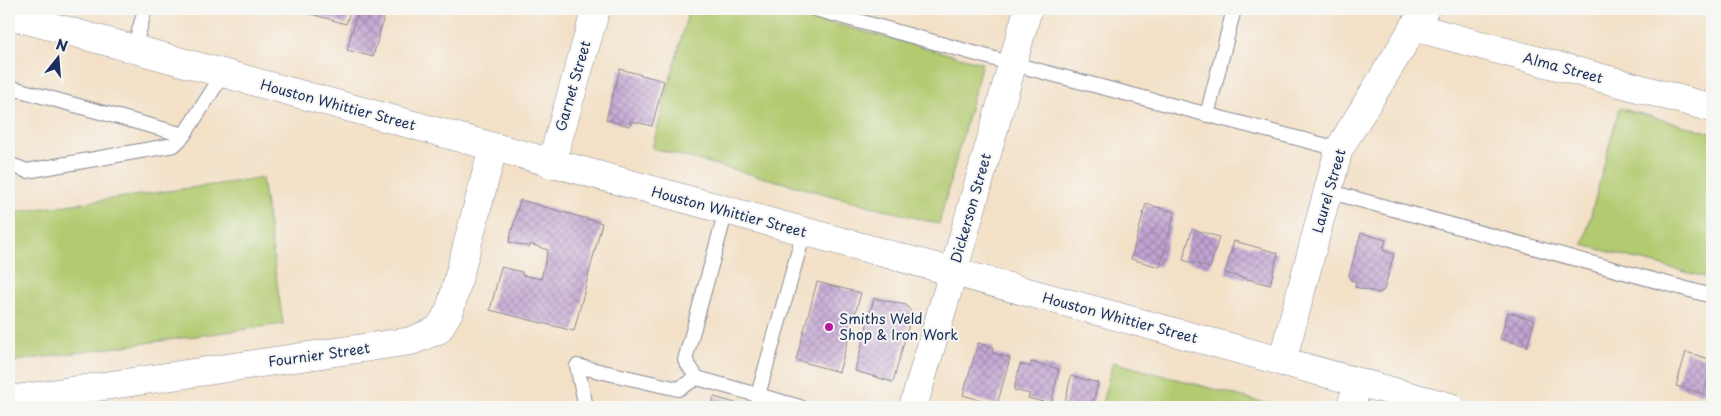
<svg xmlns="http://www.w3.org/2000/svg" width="1721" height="416" font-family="'Playpen Sans',sans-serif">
  <defs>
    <pattern id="building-cross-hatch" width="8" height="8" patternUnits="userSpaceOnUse" patternTransform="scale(1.25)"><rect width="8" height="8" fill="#c2a3d1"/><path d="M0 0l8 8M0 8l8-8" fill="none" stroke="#9d85ad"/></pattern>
  </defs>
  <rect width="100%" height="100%" fill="#f6f6f2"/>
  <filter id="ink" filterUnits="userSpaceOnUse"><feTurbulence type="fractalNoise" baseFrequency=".02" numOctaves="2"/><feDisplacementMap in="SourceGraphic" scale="10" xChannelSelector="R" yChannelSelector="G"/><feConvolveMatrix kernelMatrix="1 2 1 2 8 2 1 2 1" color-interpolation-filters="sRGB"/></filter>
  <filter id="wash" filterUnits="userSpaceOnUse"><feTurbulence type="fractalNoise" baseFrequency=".0096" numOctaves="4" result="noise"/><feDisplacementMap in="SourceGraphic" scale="20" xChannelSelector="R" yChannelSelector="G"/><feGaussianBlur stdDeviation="1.12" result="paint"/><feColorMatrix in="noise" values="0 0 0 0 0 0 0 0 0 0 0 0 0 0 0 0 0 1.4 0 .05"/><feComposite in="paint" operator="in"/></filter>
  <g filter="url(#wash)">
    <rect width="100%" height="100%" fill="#f3e0c6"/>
    <g fill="#b2ca6f" stroke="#667c66">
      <polygon points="689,9 779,9 982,63 939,224 652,148"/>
      <polygon points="1619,108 1712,133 1712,279 1583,245"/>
      <polygon points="262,178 283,324 9,362 9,213"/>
      <polygon points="1113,362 1280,407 1101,407"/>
    </g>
    <g id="blocks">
      <g fill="url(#building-cross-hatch)">
        <polygon points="294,9 351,9 346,24"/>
        <polygon points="358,9 386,9 373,57 347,50"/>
        <polygon points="620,69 664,81 652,126 631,121 630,126 606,120"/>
        <polygon points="520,200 602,223 574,331 490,310 501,267 522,272 522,275 541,279 548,250 530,244 530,247 509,242"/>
        <polygon points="1146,204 1175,212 1160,267 1131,259"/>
        <polygon points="1192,229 1219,237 1210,268 1183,260"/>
        <polygon points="1361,233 1386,240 1383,250 1394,254 1384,290 1379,293 1355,287 1356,281 1351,280 1349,275"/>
        <polygon points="1234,241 1278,253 1270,285 1225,273"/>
        <polygon points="817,282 861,293 839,372 796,360"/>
        <polygon points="874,298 906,305 912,313 893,382 855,371"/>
        <polygon points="1508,312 1535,320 1527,346 1500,339"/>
        <polygon points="978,343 993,347 992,353 1010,358 997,405 963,395"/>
        <polygon points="1686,352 1712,360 1704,394 1676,386"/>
        <polygon points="1031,362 1059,369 1051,404 1028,398 1030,394 1014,390 1020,364 1030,367"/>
        <polygon points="1071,376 1098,383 1092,407 1064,407"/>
        <polygon points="714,397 749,407 711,407"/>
      </g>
    </g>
  </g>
  <g filter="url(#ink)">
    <use href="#blocks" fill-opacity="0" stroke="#878892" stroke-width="1"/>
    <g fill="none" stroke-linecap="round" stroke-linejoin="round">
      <defs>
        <g id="service">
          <polyline points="815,9 1013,64 1339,149"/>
          <polyline points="134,49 145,9"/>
          <polyline points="9,87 184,135"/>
          <polyline points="1207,115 1234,9"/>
          <polyline points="9,164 27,171 174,145 184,135 223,74"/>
          <polyline points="1327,191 1712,296"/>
          <polyline points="726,211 685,360 697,378 800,407"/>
          <polyline points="758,395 804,232"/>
          <polyline points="586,407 577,366 678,389 697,378"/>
        </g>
        <g id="minor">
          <polyline points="1414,27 1712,108"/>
          <polyline points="551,164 596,9"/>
          <polyline points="953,273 1028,9"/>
          <polyline points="1282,362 1339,149 1425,9"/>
          <polyline points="9,400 411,341 438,330 450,310 493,148"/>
          <polyline points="1351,407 1358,382"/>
        </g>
        <g id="tertiary">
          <polyline points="9,15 1450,407"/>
          <polyline points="913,407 953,273"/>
        </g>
      </defs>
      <use href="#service" stroke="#878892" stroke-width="16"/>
      <use href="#minor" stroke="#878892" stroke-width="29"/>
      <use href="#tertiary" stroke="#878892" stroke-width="29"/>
      <use href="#service" stroke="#fff" stroke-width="14"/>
      <use href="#minor" stroke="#fff" stroke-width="28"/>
      <use href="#tertiary" stroke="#fff" stroke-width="28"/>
    </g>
  </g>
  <circle fill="#b5179e" stroke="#f6f6f2" stroke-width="2" cx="829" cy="327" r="5"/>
  <g text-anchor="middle" stroke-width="4" stroke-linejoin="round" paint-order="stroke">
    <g font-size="14" fill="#1b2f5e" stroke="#f6f6f2">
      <text transform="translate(1563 68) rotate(15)" y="5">Alma Street</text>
      <text transform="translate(573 86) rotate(-74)" y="5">Garnet Street</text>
      <text transform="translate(338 105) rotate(15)" y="5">Houston Whittier Street</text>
      <text transform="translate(1329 191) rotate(-74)" y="5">Laurel Street</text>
      <text transform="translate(971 208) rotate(-74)" y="5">Dickerson Street</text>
      <text transform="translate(729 212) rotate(15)" y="5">Houston Whittier Street</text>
      <text transform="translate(1120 318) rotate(15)" y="5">Houston Whittier Street</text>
      <text transform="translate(319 355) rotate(-8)" y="5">Fournier Street</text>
    </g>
    <g font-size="14" fill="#1b2f5e" stroke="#f6f6f2" text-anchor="start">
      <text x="839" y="324">Smiths Weld<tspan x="839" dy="16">Shop &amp; Iron Work</tspan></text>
    </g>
  </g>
  <rect width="1721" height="416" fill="none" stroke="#f6f6f2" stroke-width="30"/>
  <g transform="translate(58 58) rotate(17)" stroke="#f6f6f2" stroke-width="4" paint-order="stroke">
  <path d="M0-4L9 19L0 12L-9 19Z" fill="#1b2f5e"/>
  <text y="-8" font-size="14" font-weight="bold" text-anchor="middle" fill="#1b2f5e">N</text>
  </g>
</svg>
